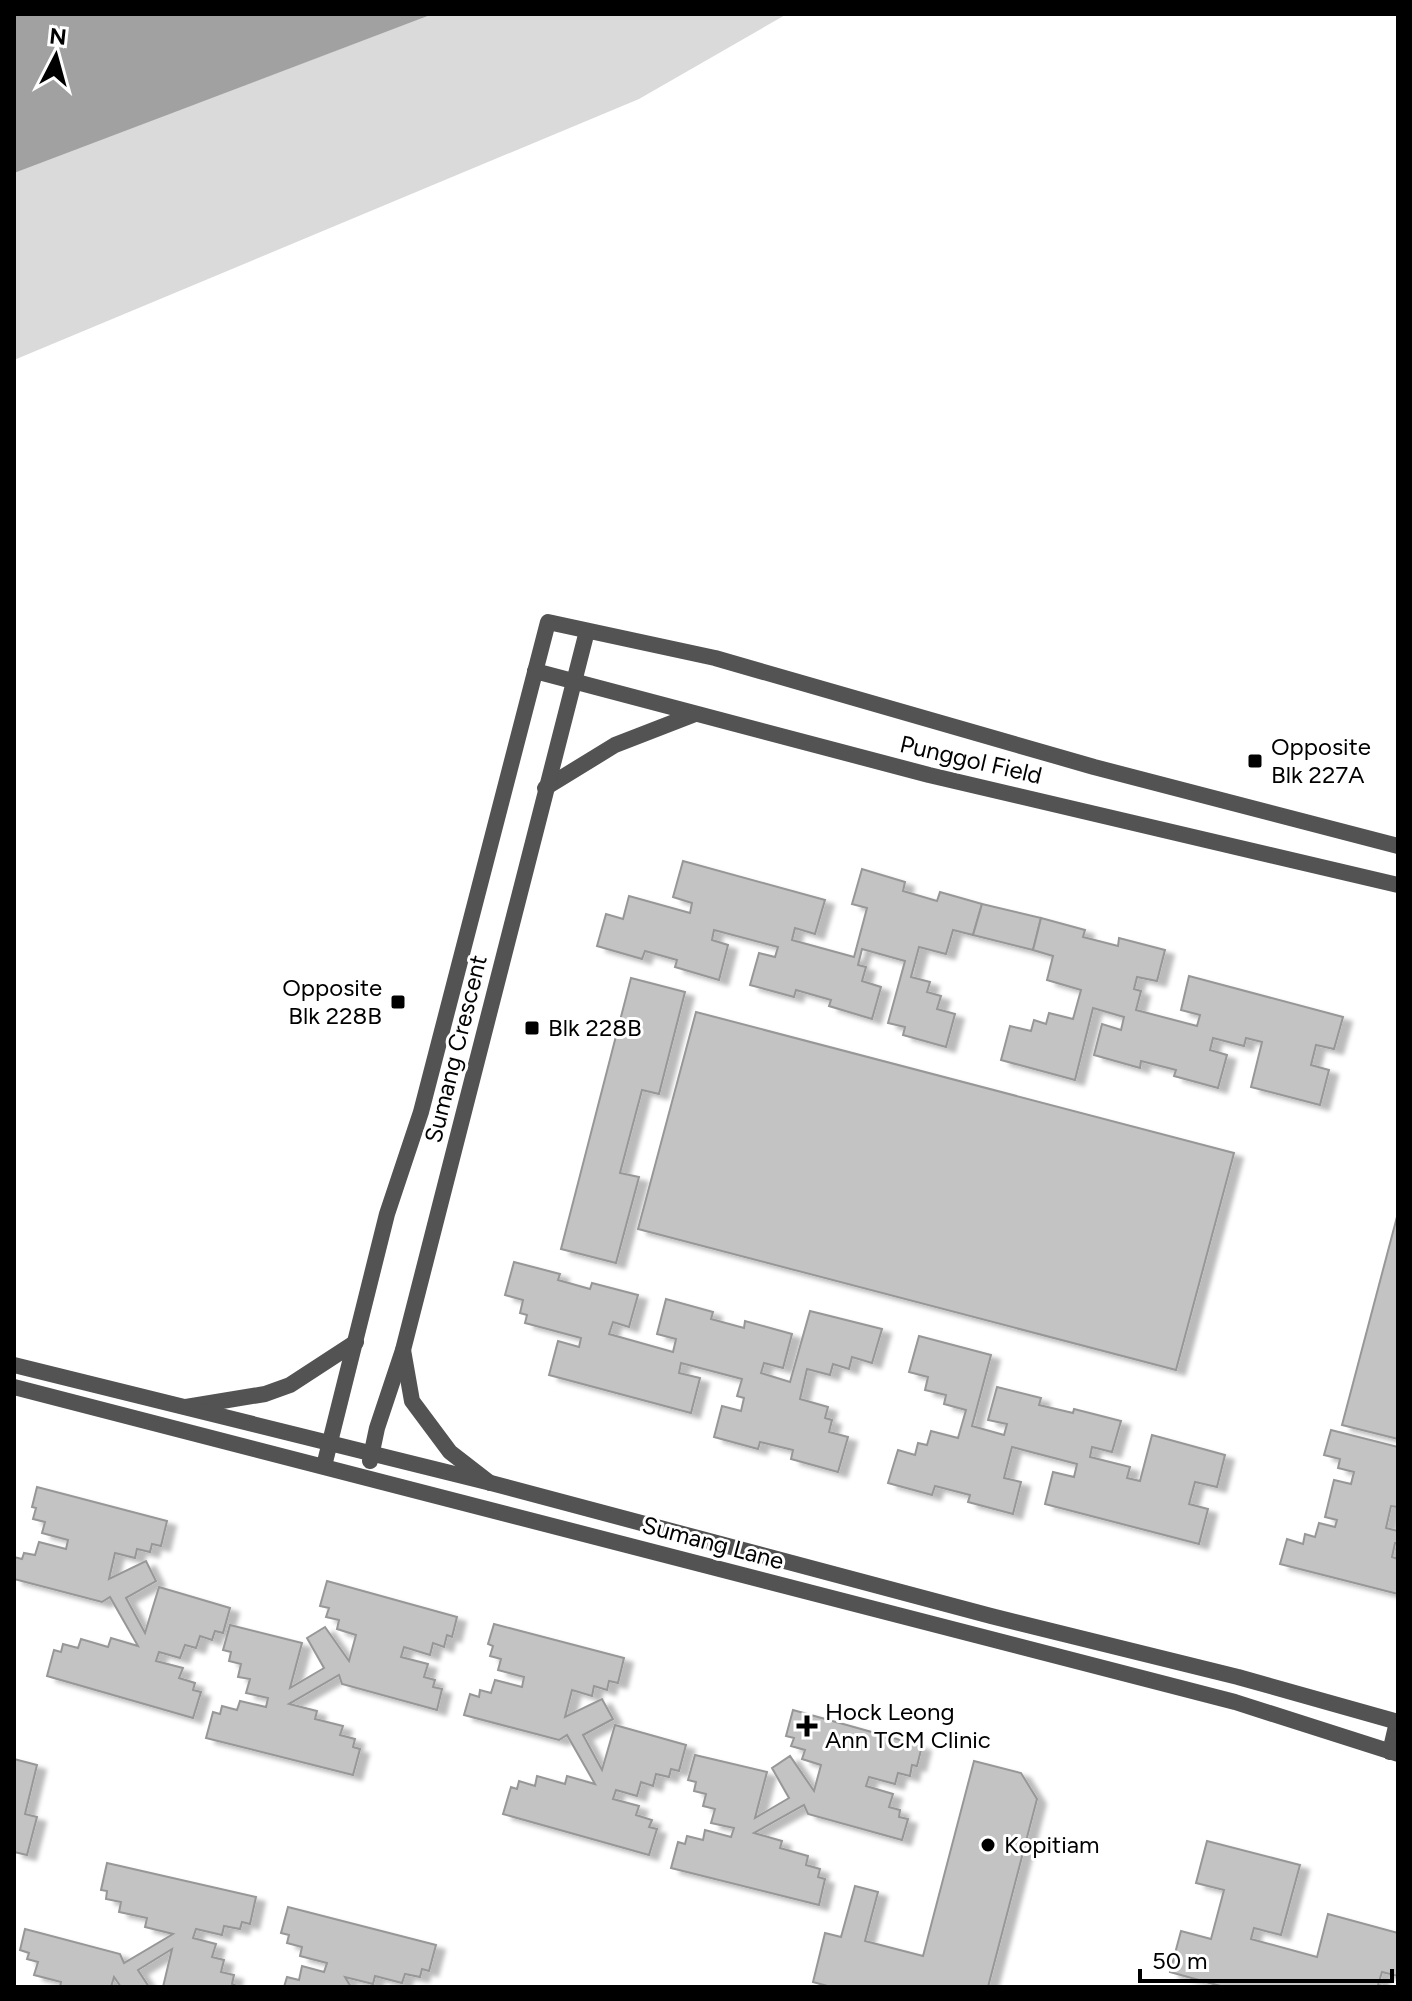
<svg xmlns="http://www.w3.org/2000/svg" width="1412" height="2001" font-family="Figtree,sans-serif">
  <defs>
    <filter id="shadow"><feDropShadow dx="9" dy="5" stdDeviation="2" flood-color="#0004"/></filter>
  </defs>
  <rect width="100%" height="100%" fill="#fff"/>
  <polygon fill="#dadada" points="433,14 787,14 639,99 14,360 14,172"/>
  <polygon fill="#a1a1a1" points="14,14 433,14 14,173"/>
  <g fill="#c3c3c3" stroke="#979797" stroke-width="2" filter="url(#shadow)">
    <polygon points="683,861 825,900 815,934 795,928 792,940 854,957 867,908 852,904 862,869 905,882 903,891 937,901 940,892 982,904 973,935 953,930 946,954 919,947 911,977 930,982 927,992 941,996 937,1009 955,1014 946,1047 903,1035 905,1027 888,1023 905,961 862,949 858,965 866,967 862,981 881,987 872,1019 829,1006 831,1000 796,990 794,997 750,985 759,953 775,957 778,947 714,930 712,940 728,945 719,980 675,967 677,960 645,951 642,959 597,946 606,914 623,919 629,896 690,913 692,903 673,897"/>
    <polygon points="982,904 1041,918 1033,950 973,935"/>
    <polygon points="1041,918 1085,930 1083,937 1118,946 1119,938 1165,950 1157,981 1137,977 1134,989 1141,991 1136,1010 1197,1026 1200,1015 1181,1010 1189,976 1343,1017 1334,1049 1316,1045 1311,1065 1329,1070 1320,1105 1251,1087 1262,1042 1246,1038 1244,1046 1213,1038 1210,1050 1227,1055 1218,1088 1174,1076 1176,1070 1141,1061 1140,1068 1094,1055 1102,1024 1121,1030 1124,1017 1093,1008 1075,1080 1001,1060 1010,1026 1031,1031 1034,1020 1046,1024 1049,1013 1073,1019 1081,990 1047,980 1053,956 1033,950"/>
    <polygon points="631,978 685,992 659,1094 642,1090 620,1173 639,1177 616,1263 561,1249"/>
    <polygon points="696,1012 1234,1153 1176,1370 638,1229"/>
    <polygon points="1398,1213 1398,1439 1342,1425"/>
    <polygon points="514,1262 560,1274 558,1280 590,1289 592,1283 638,1295 629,1327 613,1322 609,1334 673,1352 676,1339 657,1334 666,1299 713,1312 711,1319 744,1328 745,1321 792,1334 783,1368 764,1363 761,1373 790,1382 810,1311 882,1329 872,1363 852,1357 849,1369 833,1364 830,1375 807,1369 800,1399 828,1407 825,1418 832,1420 829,1432 848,1437 838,1472 791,1459 793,1450 760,1442 758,1449 714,1437 722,1406 741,1411 744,1398 737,1396 742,1379 681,1363 679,1373 700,1378 691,1413 549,1375 558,1341 579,1347 581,1338 525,1323 527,1315 520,1313 523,1300 505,1295"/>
    <polygon points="919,1336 991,1355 972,1426 1004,1435 1007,1424 988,1420 997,1387 1041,1398 1039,1405 1073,1413 1074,1409 1121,1421 1112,1452 1092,1447 1090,1457 1130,1467 1127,1478 1140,1481 1152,1435 1225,1455 1217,1487 1195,1482 1189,1504 1208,1509 1199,1544 1045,1504 1053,1472 1074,1477 1077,1464 1012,1447 1004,1478 1021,1482 1013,1514 968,1502 970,1495 935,1486 932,1495 888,1483 898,1450 915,1455 918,1443 927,1445 931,1431 958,1438 966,1410 944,1404 946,1395 925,1390 928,1377 909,1372"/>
    <polygon points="1331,1430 1398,1447 1398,1507 1391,1506 1386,1528 1398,1531 1398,1543 1395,1543 1392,1557 1398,1559 1398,1594 1280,1564 1287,1539 1303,1544 1305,1534 1315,1537 1319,1523 1335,1527 1337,1520 1325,1517 1334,1480 1351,1484 1354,1472 1338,1468 1340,1459 1324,1455"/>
    <polygon points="37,1487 167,1521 161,1546 152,1544 150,1552 137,1549 135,1558 115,1553 109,1579 146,1561 156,1581 126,1598 145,1633 159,1587 230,1608 223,1633 215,1631 212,1640 200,1636 196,1648 185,1645 180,1658 159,1652 156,1661 183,1668 179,1678 195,1683 193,1690 201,1692 193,1718 47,1676 54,1650 61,1652 63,1644 78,1648 81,1639 108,1647 111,1638 138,1646 110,1597 102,1602 14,1579 14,1557 22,1559 24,1553 35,1555 39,1542 66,1549 68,1540 42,1533 45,1522 33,1519 36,1508 32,1507"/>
    <polygon points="327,1581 457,1617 452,1637 447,1635 444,1647 433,1643 430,1655 404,1647 401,1657 428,1664 424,1677 435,1680 433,1687 442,1689 437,1710 342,1684 339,1675 289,1704 317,1711 315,1719 343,1726 340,1735 355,1739 353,1747 360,1749 353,1775 206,1738 213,1712 220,1714 222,1706 237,1710 240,1701 266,1707 268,1698 246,1693 250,1679 238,1677 241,1664 229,1661 231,1652 223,1650 230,1625 302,1643 290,1688 324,1668 307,1638 325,1627 349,1661 356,1635 337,1629 339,1620 326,1617 329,1608 320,1606"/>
    <polygon points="494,1624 624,1658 618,1683 609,1681 607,1690 594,1686 592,1696 572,1690 565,1717 602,1699 613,1719 583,1735 602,1770 615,1725 686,1745 679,1771 671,1769 669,1777 656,1774 653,1786 641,1782 637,1796 616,1790 613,1799 639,1806 636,1815 652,1820 649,1827 657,1829 649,1855 503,1814 511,1787 517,1789 519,1781 535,1786 537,1776 565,1784 567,1776 595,1784 567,1735 559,1740 464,1715 470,1694 479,1697 480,1690 491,1693 495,1680 522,1687 524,1677 498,1670 501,1659 490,1656 493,1646 488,1644"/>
    <polygon points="793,1710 922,1746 917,1766 912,1765 910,1776 898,1773 895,1784 869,1777 866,1786 893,1794 889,1807 900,1810 899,1817 908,1819 902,1840 808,1814 804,1805 754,1833 782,1841 780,1848 808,1856 806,1865 820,1869 818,1877 825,1879 819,1905 671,1868 678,1842 685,1844 687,1836 703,1840 705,1830 731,1837 734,1828 711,1823 715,1809 703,1806 706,1794 694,1791 696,1782 688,1780 695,1755 767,1772 755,1818 789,1798 772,1768 790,1756 814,1791 821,1765 802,1759 805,1750 791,1746 794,1738 786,1736"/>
    <polygon points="14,1759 37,1765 25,1814 37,1817 27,1855 14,1852"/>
    <polygon points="974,1761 1021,1773 1037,1799 988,1987 831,1987 813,1982 825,1933 841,1937 855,1886 878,1892 865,1941 923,1956"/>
    <polygon points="1207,1841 1300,1865 1281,1935 1254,1928 1251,1939 1317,1957 1328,1914 1398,1933 1398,1976 1382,1972 1378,1985 1387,1987 1224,1987 1170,1972 1181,1931 1211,1939 1224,1890 1196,1883"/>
    <polygon points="107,1863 256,1897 250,1924 242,1922 240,1929 224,1926 222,1935 196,1929 193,1938 216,1944 212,1957 224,1960 221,1972 234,1975 232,1984 239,1987 163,1987 172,1949 138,1970 149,1987 121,1987 114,1977 111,1987 60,1987 61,1982 34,1975 38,1962 27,1959 29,1953 20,1950 25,1929 120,1954 124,1963 173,1934 145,1927 147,1918 119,1912 121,1902 106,1899 107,1891 101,1890"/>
    <polygon points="288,1907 436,1945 429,1971 422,1969 420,1977 405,1974 402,1983 375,1976 373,1984 345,1977 351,1987 284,1987 287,1977 299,1980 302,1966 324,1972 327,1963 300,1956 302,1947 287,1943 289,1935 281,1933"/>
  </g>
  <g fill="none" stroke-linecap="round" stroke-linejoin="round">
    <g stroke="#535353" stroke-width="16">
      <polyline points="545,788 615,745 695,714"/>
      <polyline points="403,1350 412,1401 450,1452 490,1483"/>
      <polyline points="186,1407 265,1394 290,1385 356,1342"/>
      <polyline points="1390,1752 1397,1722"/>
    </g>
    <g stroke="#535353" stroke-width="16">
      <polyline points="535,671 929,775 1398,885"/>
      <polyline points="14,1365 491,1483 991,1616 1238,1677 1398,1722"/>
      <polyline points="14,1387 1235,1702 1398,1754"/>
      <polyline points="370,1461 377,1428 403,1350 587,631"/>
      <polyline points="324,1466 387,1214 421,1112 548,622 715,658 1094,767 1398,846"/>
    </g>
  </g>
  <g fill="#000" stroke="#fff" stroke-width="3">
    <rect x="1247" y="753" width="16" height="16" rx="4"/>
    <rect x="390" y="994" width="16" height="16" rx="4"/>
    <rect x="524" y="1020" width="16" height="16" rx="4"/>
    <path d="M803 1714h8v8h8v8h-8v8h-8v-8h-8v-8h8z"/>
    <circle cx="988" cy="1845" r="8"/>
  </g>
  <g text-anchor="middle" stroke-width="6" stroke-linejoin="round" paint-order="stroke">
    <g font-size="24" fill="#000" stroke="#fff" text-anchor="start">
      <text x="1271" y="755">Opposite<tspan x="1271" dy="28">Blk 227A</tspan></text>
      <text x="382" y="996" text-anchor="end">Opposite<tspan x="382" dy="28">Blk 228B</tspan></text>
      <text x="548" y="1036">Blk 228B</text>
      <text x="825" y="1720">Hock Leong<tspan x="825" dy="28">Ann TCM Clinic</tspan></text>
      <text x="1004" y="1853">Kopitiam</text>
    </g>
    <g font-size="24" fill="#000" stroke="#fff">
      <text transform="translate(971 760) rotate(13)" y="8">Punggol Field</text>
      <text transform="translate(456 1049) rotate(-76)" y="8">Sumang Crescent</text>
      <text transform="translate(713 1543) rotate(15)" y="8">Sumang Lane</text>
    </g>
  </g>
  <rect width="1412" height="2001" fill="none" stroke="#000000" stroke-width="32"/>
  <g transform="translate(56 56) rotate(6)" stroke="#ffffff" stroke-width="6" paint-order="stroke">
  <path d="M0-6L14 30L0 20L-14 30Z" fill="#000000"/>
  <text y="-12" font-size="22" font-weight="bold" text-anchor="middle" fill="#000000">N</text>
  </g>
  <path d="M1140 1969v12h252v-12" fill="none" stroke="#000000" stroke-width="4"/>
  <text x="1152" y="1969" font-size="24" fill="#000000" stroke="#ffffff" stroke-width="6" paint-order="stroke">50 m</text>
</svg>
